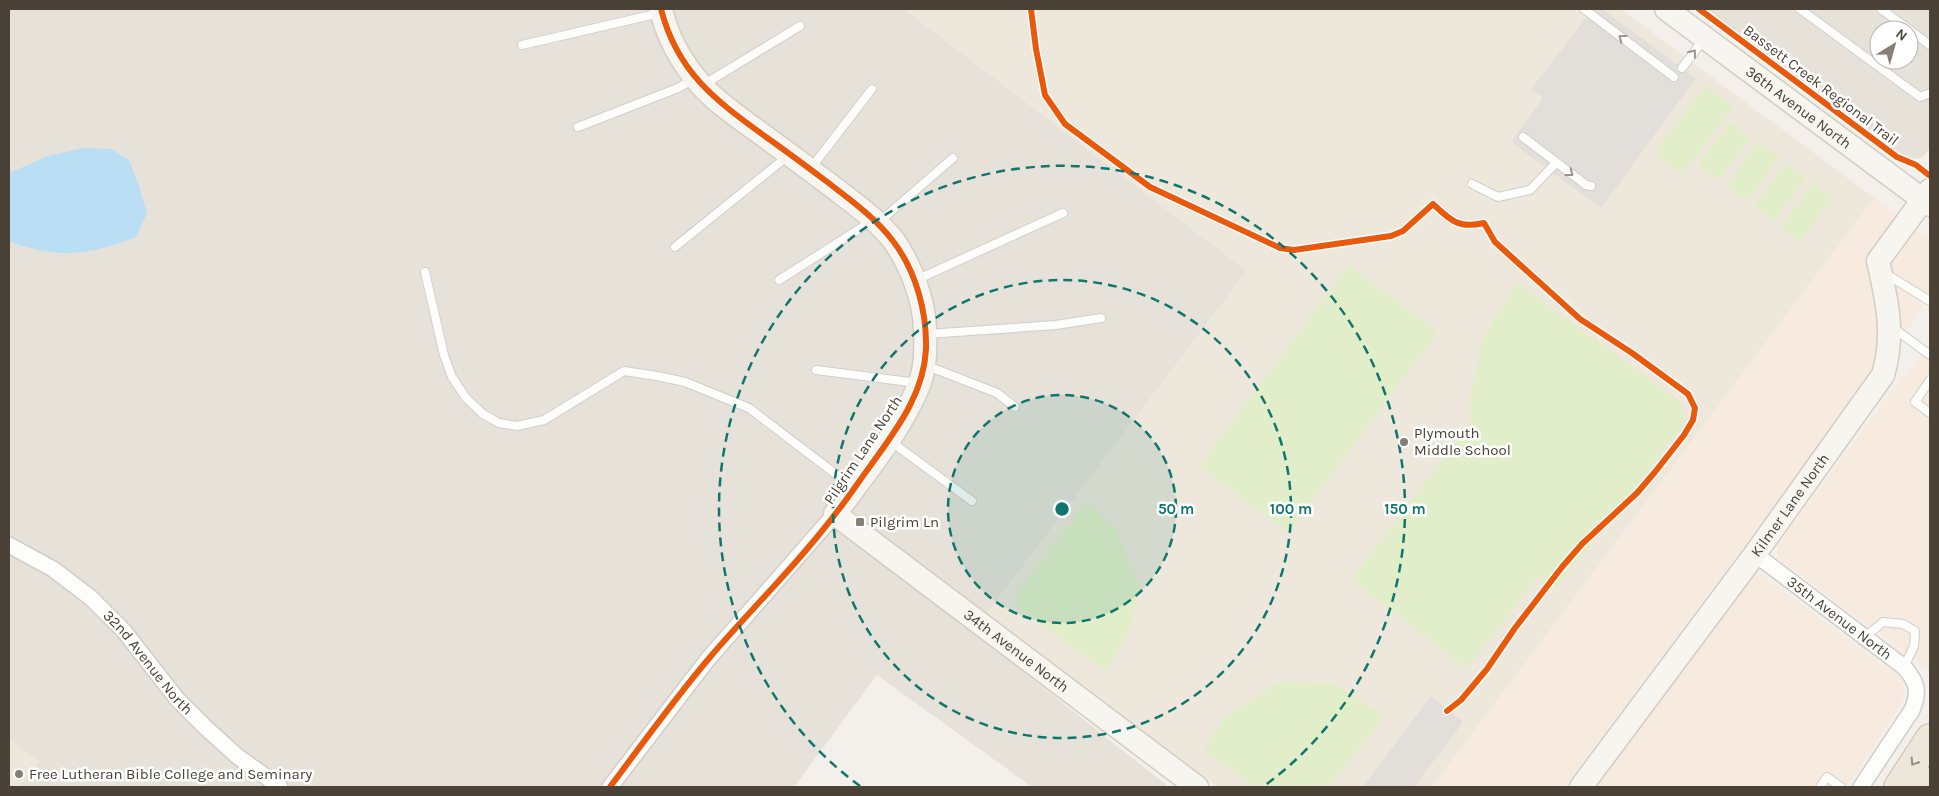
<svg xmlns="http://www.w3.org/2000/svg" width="1939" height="796" font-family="Karla,sans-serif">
  <rect width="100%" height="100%" fill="#f3f0ec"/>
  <g fill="#e7e2d9" fill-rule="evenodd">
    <polygon points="9,9 904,9 1247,271 973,632 1169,787 1032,787 877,675 794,787 19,787 38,761 9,739"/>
    <path d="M1705 9H1930V147L1923 157 1914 159 1898 155ZM1879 30H1909V60H1879Z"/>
  </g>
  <g fill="#f6ebde">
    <polygon points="1874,198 1930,239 1930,298 1564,787 1432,787"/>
    <polygon points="1930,344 1930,671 1781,561 1777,553 1778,544 1875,413"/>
    <polygon points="1756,575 1764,577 1898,676 1904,685 1904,696 1899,709 1846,787 1595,787 1751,576"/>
  </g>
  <g fill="#eee7db">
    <polygon points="904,9 1621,9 1874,198 1432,787 1218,787 987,613 1247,271"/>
    <polygon points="9,739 39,761 19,787 9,787"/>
  </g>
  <g fill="#e2eeca">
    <polygon points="1706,85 1733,107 1682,174 1654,153"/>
    <polygon points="1730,122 1751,137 1719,180 1698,165"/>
    <polygon points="1758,142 1779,157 1747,201 1726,186"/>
    <polygon points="1786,163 1806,178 1774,221 1754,206"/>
    <polygon points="1812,183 1832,198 1800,242 1780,227"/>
    <polygon points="1349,265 1438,332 1289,533 1199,466"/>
    <polygon points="1517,283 1681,402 1684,424 1553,592 1539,575 1467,669 1351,579 1470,424 1470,399 1482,340"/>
    <polygon points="1087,502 1117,532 1139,585 1131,628 1106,671 1018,608 1015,596"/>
    <polygon points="1278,682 1332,683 1384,716 1330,787 1254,787 1203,749 1224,719"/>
  </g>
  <g fill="#e2dfdb">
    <polygon points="1593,9 1602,9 1696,78 1601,208 1511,142 1543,98 1531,89"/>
    <polygon points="1431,696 1463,722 1414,787 1363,787"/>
  </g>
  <path fill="#badef4" d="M84 148 111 149 129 160 138 183 147 213 136 237C101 251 68 259 31 248 23 246 15 244 9 241V173L48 156Z"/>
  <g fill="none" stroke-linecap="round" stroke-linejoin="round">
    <defs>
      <g id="lane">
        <polyline points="1584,9 1674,77"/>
        <polyline points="1800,9 1920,97 1930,93"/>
        <polyline points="1881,9 1930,45"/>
        <polyline points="522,45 660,13"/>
        <polyline points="1682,68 1704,39"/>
        <polyline points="703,85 800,26"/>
        <polyline points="578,127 678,88 694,79"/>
        <polyline points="1523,137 1586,185 1591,186"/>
        <polyline points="811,168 872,89"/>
        <polyline points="1472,184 1498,197 1530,190 1556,163"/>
        <polyline points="879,222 953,158"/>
        <polyline points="675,247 789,155"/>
        <polyline points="425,272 444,355 452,377 466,398 483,414 499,423 517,426 544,420 624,371 657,376 685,382 749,408 854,488"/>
        <polyline points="1886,274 1930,301"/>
        <polyline points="779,280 872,221"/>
        <polyline points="916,280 1063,213"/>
        <polyline points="1892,327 1930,355"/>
        <polyline points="927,334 1056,325 1101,318"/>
        <polyline points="925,365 997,393 1015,407"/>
        <polyline points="816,370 918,383"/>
        <polyline points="1930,380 1915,402 1930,413"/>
        <polyline points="890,441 972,501"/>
        <polyline points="1865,637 1883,622 1903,624 1915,631 1914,646 1904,667"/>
        <polyline points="1820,787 1827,777 1841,787"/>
      </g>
      <g id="street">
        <path id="s1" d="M9 545 53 569 91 598 124 631 177 699 205 727 237 756 280 787"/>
        <path id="s2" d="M1755 554 1904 667C1917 682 1920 691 1912 710L1861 787"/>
        <polyline points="610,787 708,659 835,514"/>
      </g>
      <g id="secondary">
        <path id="s3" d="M661 9C667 37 682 63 701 85 716 102 737 116 756 130 781 148 805 166 829 184 851 201 877 219 894 241 911 266 924 299 925 329 926 347 926 368 919 385 900 432 865 473 835 514L1197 787"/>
        <path id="s4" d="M1666 9 1930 205"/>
        <path id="s5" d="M1581 787 1755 554 1883 375C1895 335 1887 300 1878 261L1930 190"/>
      </g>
      <g id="highway">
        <polyline points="1898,787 1930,738"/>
        <polyline points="1926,787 1930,782"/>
      </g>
    </defs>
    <use href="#lane" stroke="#d1cec9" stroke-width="10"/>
    <use href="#street" stroke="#d1cec9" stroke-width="18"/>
    <use href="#secondary" stroke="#d3cdc2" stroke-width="25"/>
    <use href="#highway" stroke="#cdbca5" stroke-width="30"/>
    <use href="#lane" stroke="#fdfdfc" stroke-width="8"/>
    <use href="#street" stroke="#fdfdfc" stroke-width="15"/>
    <use href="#secondary" stroke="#f7f5f0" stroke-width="22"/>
    <use href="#highway" stroke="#ede6da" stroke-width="28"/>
    <defs>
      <g id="cycleway">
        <path d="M1031 9 1036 49 1045 95 1065 124 1150 187 1280 248 1294 250 1391 236 1403 231 1433 204C1451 221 1459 229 1484 223L1495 242 1580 319 1632 353 1688 394 1695 408 1693 420 1684 435 1655 472 1637 493 1582 544 1562 567 1515 628 1487 669 1461 700 1447 711"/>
        <polyline points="1699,9 1897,157 1916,165 1930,176"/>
        <path d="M610 787C643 743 675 698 711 656 752 608 798 564 836 513 848 498 859 481 871 465 896 430 924 394 926 349 927 312 916 271 893 241 875 217 849 199 826 181 806 166 786 151 766 137 715 100 677 72 661 9"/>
      </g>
    </defs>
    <use href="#cycleway" stroke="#fff" stroke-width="9"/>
    <use href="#cycleway" stroke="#e8590c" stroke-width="6"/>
  </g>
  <defs><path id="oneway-chevron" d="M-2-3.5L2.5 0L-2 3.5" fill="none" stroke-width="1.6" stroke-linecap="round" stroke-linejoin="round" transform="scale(1.25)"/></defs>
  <g stroke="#9b968f">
    <use href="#oneway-chevron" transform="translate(1622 38) rotate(-143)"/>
    <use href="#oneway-chevron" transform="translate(1693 53) rotate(-52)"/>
    <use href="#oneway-chevron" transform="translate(1570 173) rotate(37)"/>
  </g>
  <use stroke="#938c80" href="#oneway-chevron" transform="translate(1914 762) rotate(123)"/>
  <circle cx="1062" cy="509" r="114" fill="#0f766e" fill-opacity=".12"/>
  <g fill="none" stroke="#0f766e" stroke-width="2.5" stroke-dasharray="9 6">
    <circle cx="1062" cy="509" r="114"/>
    <circle cx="1062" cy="509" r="229"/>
    <path d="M860 786A343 343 0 1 1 1264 786"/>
  </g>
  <g fill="#857f76" stroke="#fff" stroke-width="2">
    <circle cx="1404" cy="442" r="5"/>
    <rect x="855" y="517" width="10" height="10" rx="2.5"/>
    <circle cx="19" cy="774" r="5"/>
  </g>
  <g text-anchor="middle" stroke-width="5" stroke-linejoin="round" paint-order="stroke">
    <g font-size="15" fill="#4a4236" stroke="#fff">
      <text transform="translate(1821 85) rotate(37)" y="5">Bassett Creek Regional Trail</text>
      <text dy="5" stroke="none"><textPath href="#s4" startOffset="165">36th Avenue North</textPath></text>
      <text transform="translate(863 450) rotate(-56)" y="5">Pilgrim Lane North</text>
      <text dy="5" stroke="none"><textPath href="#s5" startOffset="351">Kilmer Lane North</textPath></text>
      <text dy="5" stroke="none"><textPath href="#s2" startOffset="106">35th Avenue North</textPath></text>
      <text dy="5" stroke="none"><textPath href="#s3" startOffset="868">34th Avenue North</textPath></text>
      <text dy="5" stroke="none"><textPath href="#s1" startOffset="184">32nd Avenue North</textPath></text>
    </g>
    <g font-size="15" fill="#4a4236" stroke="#fff" text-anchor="start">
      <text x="1414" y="438">Plymouth<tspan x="1414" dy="17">Middle School</tspan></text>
      <text x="870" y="527">Pilgrim Ln</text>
      <text x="29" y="779">Free Lutheran Bible College and Seminary</text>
    </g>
  </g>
  <circle cx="1062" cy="509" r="8" fill="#0f766e" stroke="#fff" stroke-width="2.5"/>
  <g font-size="15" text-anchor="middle" font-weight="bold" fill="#0f766e" stroke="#fff" stroke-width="5" stroke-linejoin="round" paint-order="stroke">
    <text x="1176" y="514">50 m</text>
    <text x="1291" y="514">100 m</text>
    <text x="1405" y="514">150 m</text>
  </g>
  <rect width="1939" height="796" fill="none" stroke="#4a4236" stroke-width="20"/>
  <g transform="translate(1894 45) rotate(37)"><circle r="24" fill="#ffffff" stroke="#b7b3af"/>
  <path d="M0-4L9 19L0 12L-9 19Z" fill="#857f76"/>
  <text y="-8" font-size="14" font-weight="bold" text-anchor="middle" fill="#4a4236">N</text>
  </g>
</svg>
